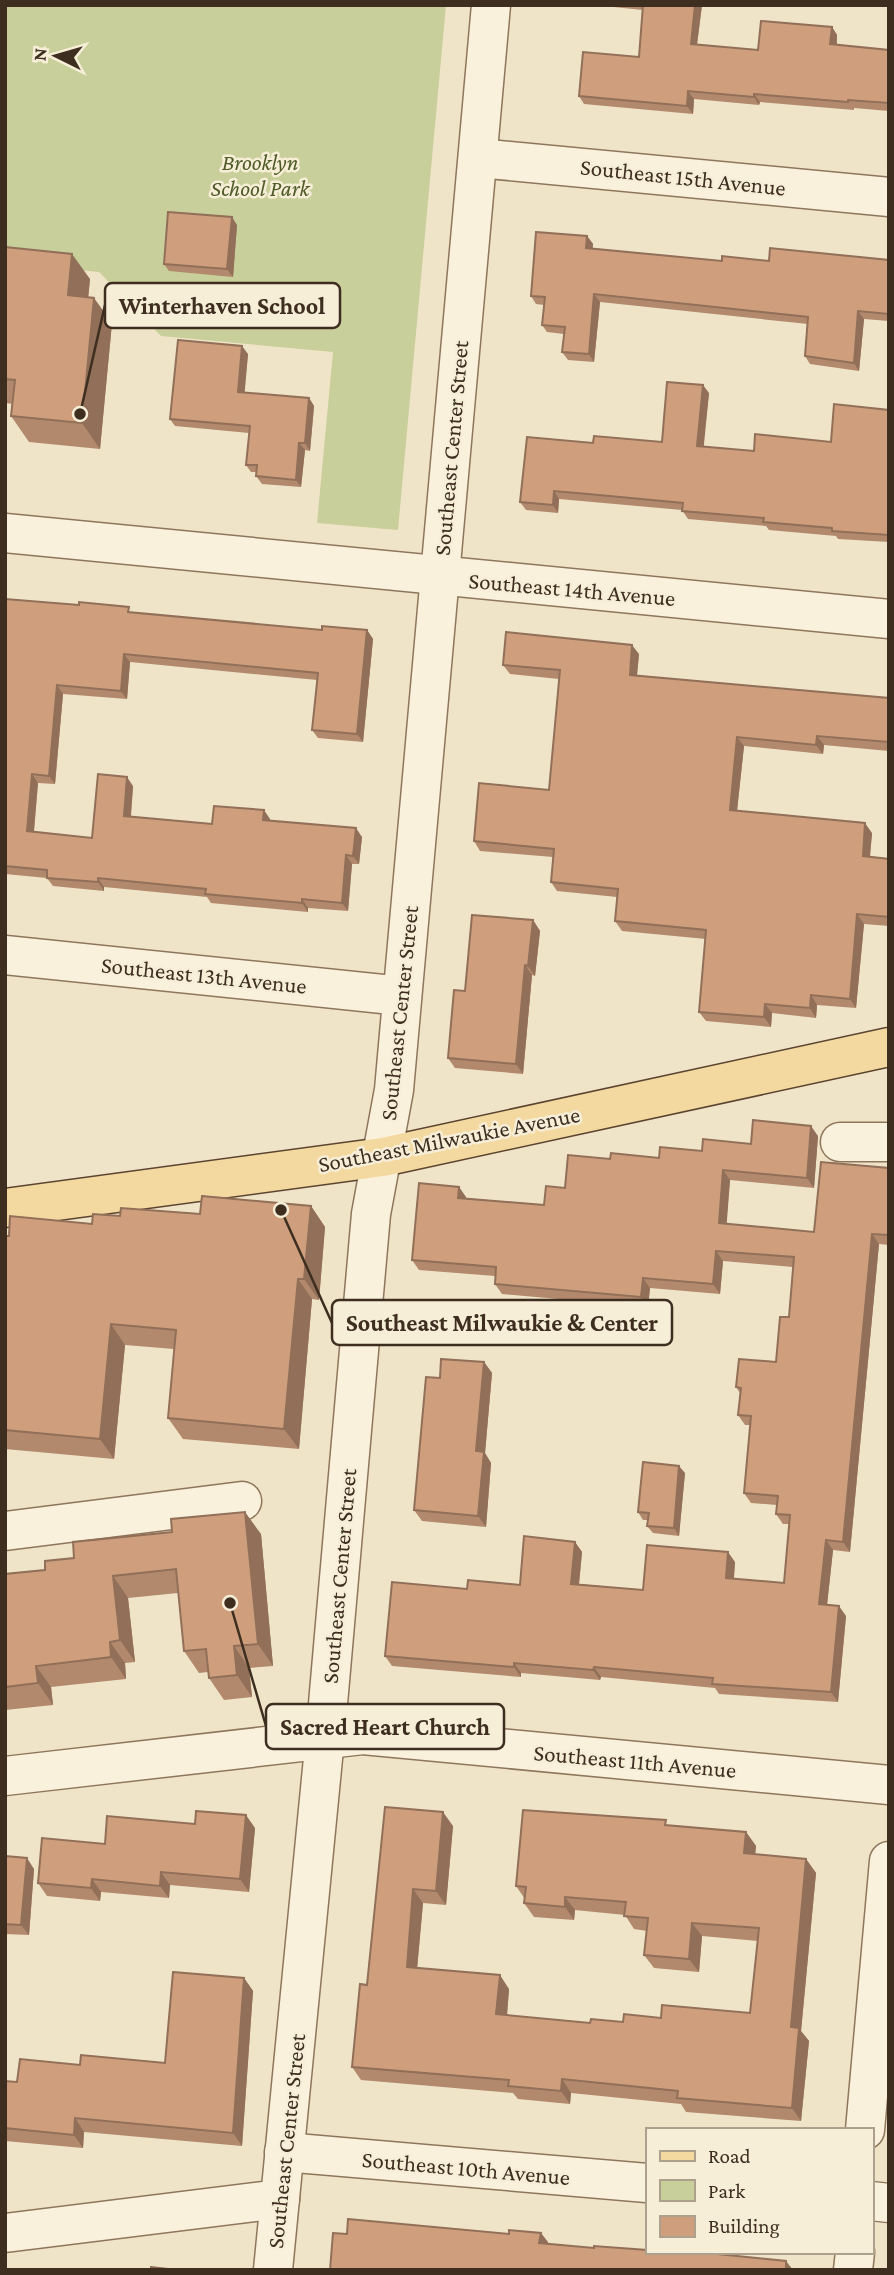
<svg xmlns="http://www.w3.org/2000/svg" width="894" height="2275" font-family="'Crimson Pro',serif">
  <rect width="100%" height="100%" fill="#f0e4c8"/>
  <polygon fill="#c9cf9b" points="5,5 446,5 398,530 317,523 333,352 161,336 99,272 5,263"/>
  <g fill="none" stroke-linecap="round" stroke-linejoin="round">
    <defs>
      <g id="minor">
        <polyline points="478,158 889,197"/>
        <polyline points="5,533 889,619"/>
        <polyline points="5,955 402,996"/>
        <polyline points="840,1142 889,1142"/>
        <polyline points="5,1531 242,1501"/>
        <polyline points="5,1776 363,1735 889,1785"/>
        <polyline points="865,2130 889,1861"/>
        <polyline points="284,2152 647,2183"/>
        <polyline points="871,2201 889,2203"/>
        <polyline points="5,2233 280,2199"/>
        <polyline points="273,2270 325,1738 371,1214 394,1090 491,5"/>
        <polyline points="853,2270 855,2252"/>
      </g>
      <polyline id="major" points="5,1208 383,1157 889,1047"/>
    </defs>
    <use href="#minor" stroke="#8d765c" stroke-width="41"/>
    <use href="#major" stroke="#5b4430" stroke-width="41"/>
    <use href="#minor" stroke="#faf1dc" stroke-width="38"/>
    <use href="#major" stroke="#f3d9a0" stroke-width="38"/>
  </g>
  <g fill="#b2896c">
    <polygon points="594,5 702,5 697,45 758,50 832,27 837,35 837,45 889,50 889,111 854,108 854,110 760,102 759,105 694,99 693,114 584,104 579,96 639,57 643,10"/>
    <polygon points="237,225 233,277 169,271 164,264"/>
    <polygon points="587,236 593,244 592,249 722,261 889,260 889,321 864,319 859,371 810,364 805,356 808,324 600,302 594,362 568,360 562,352 564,334 547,332 542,325 544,305 536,304 531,296"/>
    <polygon points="5,247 90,279 88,297 112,323 100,449 29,442 11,416 13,404 5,403"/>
    <polygon points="248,354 244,393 309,398 314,406 310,451 305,450 301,487 262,484 256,476 257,472 251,472 246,465 249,433 175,426 170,419"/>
    <polygon points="709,393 703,446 754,451 831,442 889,410 889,542 838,539 836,536 769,530 766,526 688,519 682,510 559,499 558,513 526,510 520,502 593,443 662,442"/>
    <polygon points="5,599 132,612 322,630 367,630 373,639 363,742 318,738 312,730 317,680 130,662 127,699 63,694 55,784 38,783 34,832 92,838 133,786 131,817 212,824 270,819 270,820 362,837 359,864 352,864 348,911 308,908 308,912 211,903 207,897 104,887 104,891 53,886 47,878 5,874"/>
    <polygon points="639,654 637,676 889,698 889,751 824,745 823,754 744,746 737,811 872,833 870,857 889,859 889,926 864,924 856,1008 817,1005 816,1018 772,1013 771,1027 706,1021 699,1012 706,939 622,931 615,921 617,897 557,891 551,882 553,857 480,851 474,841 549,790 559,679 510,674 503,665"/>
    <polygon points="533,920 540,931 535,976 532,975 523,1074 455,1068 448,1058 465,991"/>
    <polygon points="818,1136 814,1188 730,1180 726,1224 814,1232 889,1168 889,1245 879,1244 850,1552 833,1550 827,1605 846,1616 838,1702 719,1694 715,1688 601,1677 600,1680 521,1673 521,1677 392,1666 385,1656 467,1589 520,1585 575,1542 582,1552 579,1584 643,1590 735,1562 734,1579 784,1583 789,1524 783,1524 776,1514 777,1505 751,1503 744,1493 750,1425 745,1425 738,1415 740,1393 736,1387 776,1362 789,1317 793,1267 723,1261 720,1294 650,1288 648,1307 502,1294 495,1284 495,1276 419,1270 412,1260 459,1187 466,1198 544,1205 565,1188 610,1159 659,1158 751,1144"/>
    <polygon points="311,1206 325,1227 319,1300 312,1299 299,1449 183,1439 168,1418 174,1349 125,1345 114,1459 5,1449 5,1236 92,1224 120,1216 200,1214"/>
    <polygon points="484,1362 492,1373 485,1453 491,1463 486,1527 422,1521 414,1510 440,1378"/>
    <polygon points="685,1473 679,1536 653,1533 647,1526 648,1520 643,1520 638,1512"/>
    <polygon points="261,1534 273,1666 249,1668 252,1697 224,1700 209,1678 208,1672 199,1673 184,1651 178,1593 128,1598 135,1662 125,1663 126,1679 51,1687 53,1705 5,1710 5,1574 45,1570 74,1558"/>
    <polygon points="385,1807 453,1826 446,1905 423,1903 417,1968 509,1989 507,2015 590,2023 623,2022 661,2018 750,2013 758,1941 702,1936 699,1972 654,1968 644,1955 647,1931 634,1929 625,1915 575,1910 574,1920 534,1917 524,1903 525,1899 516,1886 670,1825 746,1832 756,1846 755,1854 806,1859 816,1873 801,2031 809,2041 801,2121 686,2112 681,2104 571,2093 570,2104 518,2099 513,2093 361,2080 352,2067 367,1985"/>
    <polygon points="195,1824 255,1828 249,1892 170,1885 169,1898 101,1892 100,1901 47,1896 38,1883 105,1844"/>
    <polygon points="5,1856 34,1869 29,1935 5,1934"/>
    <polygon points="244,1978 253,1991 242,2146 84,2132 83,2148 5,2141 5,2081 17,2082 80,2065 165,2063"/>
  </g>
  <g fill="#916f58">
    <polygon points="695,5 702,5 696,52 691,44"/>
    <polygon points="832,27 837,35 836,53 830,44"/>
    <polygon points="688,91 694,99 693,114 687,106"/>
    <polygon points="754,94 760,102 759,105 754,97"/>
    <polygon points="232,217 237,225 233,277 227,269"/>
    <polygon points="587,236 593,244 592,256 586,248"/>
    <polygon points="72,254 90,279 86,321 68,295"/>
    <polygon points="594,294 600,302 594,362 589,354"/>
    <polygon points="94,298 112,323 100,449 82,423"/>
    <polygon points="858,311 864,319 859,371 854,363"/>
    <polygon points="242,346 248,354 244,400 238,392"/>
    <polygon points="703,385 709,393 703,454 697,446"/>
    <polygon points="309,398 314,406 310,451 305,443"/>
    <polygon points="299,443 305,450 301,487 296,480"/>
    <polygon points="554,491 559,499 558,513 553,505"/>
    <polygon points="367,630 373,639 363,742 357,734"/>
    <polygon points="632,645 639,654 636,684 630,675"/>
    <polygon points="124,654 130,662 127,699 121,691"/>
    <polygon points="57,685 63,694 55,784 49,776"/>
    <polygon points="817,736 824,745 823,754 816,745"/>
    <polygon points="737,737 744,746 736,820 730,810"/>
    <polygon points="32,774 38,783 33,840 27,831"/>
    <polygon points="127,777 133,786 130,825 124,816"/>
    <polygon points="264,810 270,819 269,828 263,820"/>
    <polygon points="865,823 872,833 869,866 863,856"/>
    <polygon points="356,828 362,837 359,864 353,856"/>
    <polygon points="346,855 352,864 348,911 342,903"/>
    <polygon points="98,878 104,887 104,891 98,882"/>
    <polygon points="302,899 308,908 308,912 302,903"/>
    <polygon points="857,914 864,924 856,1008 850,999"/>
    <polygon points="533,920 540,931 535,976 528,966"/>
    <polygon points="525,965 532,975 523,1074 516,1064"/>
    <polygon points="811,995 817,1005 816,1018 810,1008"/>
    <polygon points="765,1004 772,1013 771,1027 764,1017"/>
    <polygon points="811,1126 818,1136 814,1188 807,1178"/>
    <polygon points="723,1170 730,1180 726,1233 719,1223"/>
    <polygon points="459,1187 466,1197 465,1208 458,1198"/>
    <polygon points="311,1206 325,1227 319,1300 304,1279"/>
    <polygon points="872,1234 879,1244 850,1552 843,1542"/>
    <polygon points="716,1251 723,1261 720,1294 713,1284"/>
    <polygon points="643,1278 650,1288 648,1307 641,1297"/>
    <polygon points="298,1279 312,1299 299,1449 284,1429"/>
    <polygon points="111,1324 125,1345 114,1459 100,1439"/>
    <polygon points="484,1362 492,1373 485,1453 491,1463 486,1527 478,1516 476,1451"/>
    <polygon points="679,1466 685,1473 679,1536 674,1528"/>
    <polygon points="245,1512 261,1534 273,1666 258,1644"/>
    <polygon points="826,1540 833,1550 826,1614 819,1604"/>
    <polygon points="575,1542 582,1552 578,1594 571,1584"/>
    <polygon points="728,1552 735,1562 733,1588 726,1578"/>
    <polygon points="113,1576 128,1598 135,1662 120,1640"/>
    <polygon points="839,1606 846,1616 838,1702 831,1692"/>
    <polygon points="110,1642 125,1663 126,1679 111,1657"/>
    <polygon points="234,1646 249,1668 252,1697 237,1675"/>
    <polygon points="514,1663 521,1673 521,1677 514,1667"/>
    <polygon points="36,1666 51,1687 53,1705 38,1683"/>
    <polygon points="594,1667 601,1677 600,1680 593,1670"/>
    <polygon points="443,1812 453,1826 446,1905 436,1891"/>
    <polygon points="246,1815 255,1828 249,1892 240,1879"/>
    <polygon points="746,1832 756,1846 754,1867 744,1853"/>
    <polygon points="27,1858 34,1869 29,1935 21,1925"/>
    <polygon points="806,1859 816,1873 801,2031 809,2041 801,2121 792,2108 791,2027"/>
    <polygon points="161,1872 170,1885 169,1898 160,1886"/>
    <polygon points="92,1879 101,1892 100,1901 91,1888"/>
    <polygon points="413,1889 423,1903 416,1981 407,1967"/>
    <polygon points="565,1897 575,1910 574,1920 565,1907"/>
    <polygon points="692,1923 702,1936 699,1972 689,1959"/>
    <polygon points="500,1975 509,1989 506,2027 496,2014"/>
    <polygon points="244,1978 253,1991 242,2146 233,2133"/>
    <polygon points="562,2079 571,2093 570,2104 561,2091"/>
    <polygon points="75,2118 84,2132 83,2148 74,2135"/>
    <polygon points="541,2233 548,2242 546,2253 539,2243"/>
    <polygon points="786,2261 793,2270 786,2270"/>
  </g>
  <g fill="#cf9f7d" stroke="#916f58" stroke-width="2">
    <polygon points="643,5 695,5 691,44 758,50 761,21 832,27 830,44 889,50 889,103 848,100 848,102 754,94 754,97 688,91 687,106 579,96 583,52 639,57"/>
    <polygon points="168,212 232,217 227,269 164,264"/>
    <polygon points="536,232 587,236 586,248 722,261 722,256 769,261 770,248 889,260 889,314 858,311 854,363 805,356 808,317 594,294 589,354 562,352 565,327 542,325 545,297 531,296"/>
    <polygon points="5,247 72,254 68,295 94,298 82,423 11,416 15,380 5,379"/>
    <polygon points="178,340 242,346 238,392 309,398 305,443 299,443 296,480 256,476 257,465 246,465 250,426 170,419"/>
    <polygon points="667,382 703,385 697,446 754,451 755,434 831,442 834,404 889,410 889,535 832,531 832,528 763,522 764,518 682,511 683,503 588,494 554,491 553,505 520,502 527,437 593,443 594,436 662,442"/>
    <polygon points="5,599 79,605 79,602 129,607 128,612 322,630 322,626 367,630 357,734 312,730 318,673 124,654 121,691 57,685 49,776 32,774 27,831 92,838 98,774 127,777 124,816 212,824 214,806 264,810 263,820 356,828 353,856 346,855 342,903 302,899 302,903 205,894 206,889 98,878 98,882 47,878 47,870 5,866"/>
    <polygon points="506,632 632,645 630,675 889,698 889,742 817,736 816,745 737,737 730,810 865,823 863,856 889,859 889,917 857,914 850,999 811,995 810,1008 765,1004 764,1017 699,1012 706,930 615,921 618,889 551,882 554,849 474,841 479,783 549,790 560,670 503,665"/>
    <polygon points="472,915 533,920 528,966 525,965 516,1064 448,1058 454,990 465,991"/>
    <polygon points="753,1120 811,1126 807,1178 723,1170 719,1223 814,1232 821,1162 889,1168 889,1235 872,1234 843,1542 826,1540 819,1604 839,1606 831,1692 712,1684 713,1678 594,1667 593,1670 514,1663 514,1667 385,1656 392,1582 467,1589 468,1580 520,1585 524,1536 575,1542 571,1584 643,1590 647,1545 728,1552 726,1578 784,1583 790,1515 776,1514 778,1496 744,1493 751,1416 738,1415 741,1388 736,1387 739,1359 776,1362 780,1317 789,1317 794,1257 716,1251 713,1284 643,1278 641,1297 495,1284 496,1267 412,1260 419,1183 459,1187 458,1198 544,1205 546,1186 565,1188 568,1155 610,1159 611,1153 659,1158 660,1147 702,1151 703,1139 751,1144"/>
    <polygon points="202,1196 311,1206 304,1279 298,1279 284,1429 168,1418 176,1330 111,1324 100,1439 5,1430 5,1236 9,1236 10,1216 92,1224 93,1214 120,1216 121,1208 200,1214"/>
    <polygon points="441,1359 484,1362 476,1451 484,1452 478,1516 414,1510 426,1377 440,1378"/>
    <polygon points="643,1462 679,1466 674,1528 647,1526 649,1513 638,1512"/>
    <polygon points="245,1512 258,1644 234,1646 237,1675 209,1678 206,1649 184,1651 176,1569 113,1576 120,1640 110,1642 111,1657 36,1666 38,1683 5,1687 5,1574 45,1570 45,1561 74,1558 73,1542 172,1532 171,1519"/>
    <polygon points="385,1807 443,1812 436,1891 413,1889 407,1967 500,1975 496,2014 590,2023 591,2019 623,2022 624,2014 661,2018 662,2005 750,2013 759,1928 692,1923 689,1959 644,1955 648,1918 624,1916 626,1902 565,1897 565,1907 524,1903 526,1887 516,1886 523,1810 666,1820 665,1825 746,1832 744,1853 806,1859 791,2027 799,2028 792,2108 677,2098 678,2091 562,2079 561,2091 508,2086 509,2080 352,2067 360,1984 367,1985"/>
    <polygon points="196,1811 246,1815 240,1879 161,1872 160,1886 92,1879 91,1888 38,1883 42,1838 105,1844 107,1816 195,1824"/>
    <polygon points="5,1856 27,1858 21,1925 5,1924"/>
    <polygon points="173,1972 244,1978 233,2133 75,2118 74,2135 5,2128 5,2081 17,2082 20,2059 80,2065 81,2055 165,2063"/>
    <polygon points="348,2219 509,2234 509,2230 541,2233 539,2243 594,2248 594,2246 647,2250 647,2252 708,2252 708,2253 786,2261 786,2270 330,2270 333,2233 347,2234"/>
    <polygon points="151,2267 177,2270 151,2270"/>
  </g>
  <g text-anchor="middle" stroke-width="5" stroke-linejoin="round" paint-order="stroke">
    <g font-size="23" font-style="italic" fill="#4d5a26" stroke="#f7eed8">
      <text x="260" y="170">Brooklyn<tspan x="260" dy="26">School Park</tspan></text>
    </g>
    <g font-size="23" fill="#3d2e20" stroke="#f7eed8">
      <text transform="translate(683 177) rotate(6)" y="8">Southeast 15th Avenue</text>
      <text transform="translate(451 448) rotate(-85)" y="8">Southeast Center Street</text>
      <text transform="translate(572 589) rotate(5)" y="8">Southeast 14th Avenue</text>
      <text transform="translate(204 975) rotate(6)" y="8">Southeast 13th Avenue</text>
      <text transform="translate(399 1013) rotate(-84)" y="8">Southeast Center Street</text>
      <text transform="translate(449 1139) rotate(-11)" y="8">Southeast Milwaukie Avenue</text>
      <text transform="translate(339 1576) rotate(-85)" y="8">Southeast Center Street</text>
      <text transform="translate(635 1761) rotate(5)" y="8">Southeast 11th Avenue</text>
      <text transform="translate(286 2141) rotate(-84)" y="8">Southeast Center Street</text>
      <text transform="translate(466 2168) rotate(5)" y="8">Southeast 10th Avenue</text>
    </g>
  </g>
  <path fill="none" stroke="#3d2e20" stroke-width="2.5" d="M80 414L105 305M281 1210L332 1323M230 1603L266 1726"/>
  <g fill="#3d2e20" stroke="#f7eed8" stroke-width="2.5">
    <circle cx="80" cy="414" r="7"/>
    <circle cx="281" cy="1210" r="7"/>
    <circle cx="230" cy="1603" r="7"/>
  </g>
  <g fill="#f7eed8" stroke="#3d2e20" stroke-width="2.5">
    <rect x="105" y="283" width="235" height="45" rx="7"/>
    <rect x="332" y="1300" width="340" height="45" rx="7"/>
    <rect x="266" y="1704" width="238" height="45" rx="7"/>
  </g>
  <g font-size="24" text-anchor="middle" font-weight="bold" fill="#3d2e20">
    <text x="222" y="314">Winterhaven School</text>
    <text x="502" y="1331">Southeast Milwaukie &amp; Center</text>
    <text x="385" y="1735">Sacred Heart Church</text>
  </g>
  <rect width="894" height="2275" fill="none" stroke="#3d2e20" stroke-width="14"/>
  <rect x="646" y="2128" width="228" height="126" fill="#f7eed8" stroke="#ada18e" stroke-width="2"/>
  <rect x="660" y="2151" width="35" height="10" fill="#f3d9a0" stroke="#ada18e" stroke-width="2"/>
  <text x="708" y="2163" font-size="21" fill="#3d2e20">Road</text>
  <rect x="660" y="2180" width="35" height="21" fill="#c9cf9b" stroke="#ada18e" stroke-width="2"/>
  <text x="708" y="2198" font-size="21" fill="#3d2e20">Park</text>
  <rect x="660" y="2216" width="35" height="21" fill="#cf9f7d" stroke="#ada18e" stroke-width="2"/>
  <text x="708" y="2233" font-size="21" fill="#3d2e20">Building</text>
  <g transform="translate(56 56) rotate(275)" stroke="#f7eed8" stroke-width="5" paint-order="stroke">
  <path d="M0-5L12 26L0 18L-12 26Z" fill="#3d2e20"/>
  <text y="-10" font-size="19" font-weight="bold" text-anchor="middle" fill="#3d2e20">N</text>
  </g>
</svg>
